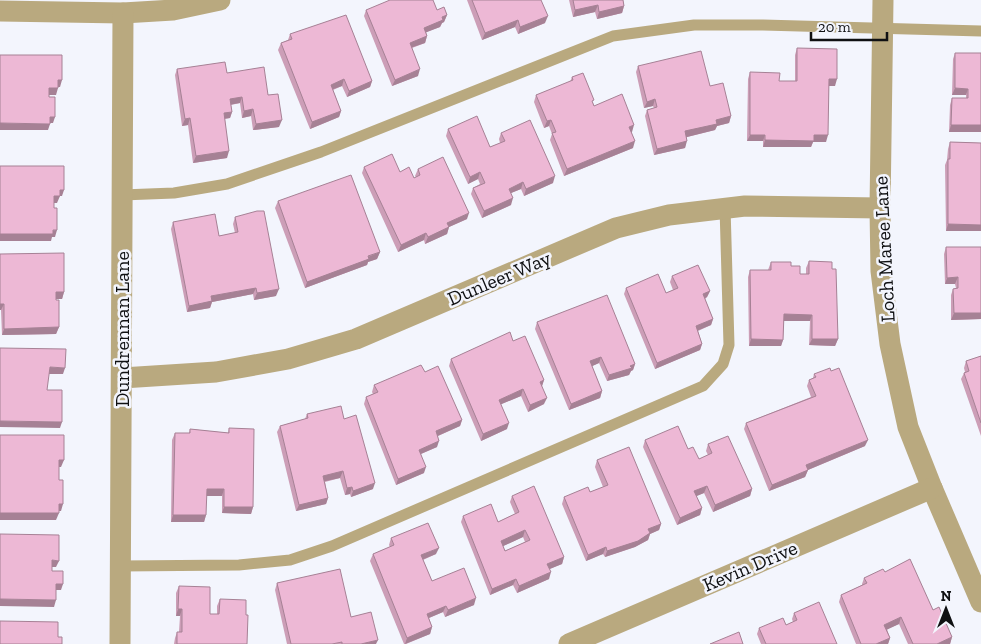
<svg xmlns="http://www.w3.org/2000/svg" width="981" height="644" font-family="'Zilla Slab',serif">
  <rect width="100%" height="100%" fill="#f3f5fd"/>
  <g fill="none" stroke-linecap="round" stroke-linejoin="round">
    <g stroke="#b9a97f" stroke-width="11">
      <polyline points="122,195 174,193 227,184 321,152 613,36 694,25 763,25 981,31"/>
      <polyline points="120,566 239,565 290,560 332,546 703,386 723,364 729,345 725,207"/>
    </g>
    <g stroke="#b9a97f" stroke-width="21">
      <polyline points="883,0 880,208 881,271 890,344 908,427 932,488 981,602"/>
      <polyline points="0,11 123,13 173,10 220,0"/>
      <polyline points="122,378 216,372 288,359 356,339 616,228 669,215 745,206 880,208"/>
      <polyline points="120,644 123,13"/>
      <polyline points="569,644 932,488"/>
    </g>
  </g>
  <g fill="#cc9eb7" fill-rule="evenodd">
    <polygon points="467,0 541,0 545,23 518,34 515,27 482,40"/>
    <polygon points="569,0 623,0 624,6 622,13 597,19 595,12 573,17"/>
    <polygon points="366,10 437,10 447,15 444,22 442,23 440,27 426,32 427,36 425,43 412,48 418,76 392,86 364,16"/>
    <polygon points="290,34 372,81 370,87 347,97 342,86 333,90 341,111 339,117 310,129 278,50 281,43 288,40"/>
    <polygon points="797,48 835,86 829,86 826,142 813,142 811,147 763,147 763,141 747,141 748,79 750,72 779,81 795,81 795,55"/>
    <polygon points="955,53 981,53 981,132 949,132 950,105 952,98 966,98 966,95 952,95 953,59"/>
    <polygon points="638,66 710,86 731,116 729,123 717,126 715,130 687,137 685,148 654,155 645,116 647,110 654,108 653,106 644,108 636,72"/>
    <polygon points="177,69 227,73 268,95 279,127 253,130 251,116 242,118 240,103 231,105 232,112 230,118 225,119 227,158 193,163 188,125 182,126 175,75"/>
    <polygon points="572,77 593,103 594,106 632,132 633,148 564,176 550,140 552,134 549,126 544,128 534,102 536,95 570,82"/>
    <polygon points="448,129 490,147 500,143 499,139 501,133 553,183 524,196 521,189 511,193 511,205 482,218 471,194 473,188 480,184 478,179 468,184 446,136"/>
    <polygon points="950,142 981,143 981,231 946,231 945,165 947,160 948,149"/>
    <polygon points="364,167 400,172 414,178 416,177 415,176 418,169 467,219 449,227 447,234 425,244 424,240 398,252 362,173"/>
    <polygon points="278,201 380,252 377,259 368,262 367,265 305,288 275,208"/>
    <polygon points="235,217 276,296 254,300 253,294 212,302 210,308 187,312 171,229 173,222 219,236 235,233 233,224"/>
    <polygon points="946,247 981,247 981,319 951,320 951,295 953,289 956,288 955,284 945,284 944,254"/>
    <polygon points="0,254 64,292 62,299 56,299 59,327 56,334 2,335 1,310 0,310"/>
    <polygon points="809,261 832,269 838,339 835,346 809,345 810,321 784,321 783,340 781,346 749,346 748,277 750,270 768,270 771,262 791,266 800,274 806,274 806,268"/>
    <polygon points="672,276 710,291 707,297 705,299 713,319 711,325 698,331 702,344 700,350 655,369 624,294 626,288 666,293 673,290 670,282"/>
    <polygon points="537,322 635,364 633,370 631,371 629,375 607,381 599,363 592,366 602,391 600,398 569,410 535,329"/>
    <polygon points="513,341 544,380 542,386 544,404 528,412 521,396 501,404 507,429 481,441 449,366 451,359"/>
    <polygon points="981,356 981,436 961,379 964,373 965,372 964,368 966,361"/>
    <polygon points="425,372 462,420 460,426 438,436 437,447 421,454 424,473 396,485 364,404 366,397 373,394 372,392 374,385"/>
    <polygon points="814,374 865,446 808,470 805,477 769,491 744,429 746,423 811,397 807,386 809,380 813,378"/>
    <polygon points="307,414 344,419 373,489 351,497 350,494 345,495 340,478 325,482 328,498 326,504 296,511 277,432 280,426 305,419"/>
    <polygon points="229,428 253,507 251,514 222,513 222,496 206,496 206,515 204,522 171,522 172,440 175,433 189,433 190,429 228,433"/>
    <polygon points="645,440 699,459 708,455 706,451 708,444 752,489 750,496 713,512 704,493 696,496 702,508 700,515 677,525 643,447"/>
    <polygon points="597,460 661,524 659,530 650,534 648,540 635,547 605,557 603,554 586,561 562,504 564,497 590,492 603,487 595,467"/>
    <path d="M512 496 564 557 562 564 549 569V579L517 593 513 585 490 595 461 522 463 516 498 522 515 514 510 502ZM523 537 525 542 505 551 503 546Z"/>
    <polygon points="391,538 436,554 423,560 432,581 474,605 445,617 443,612 429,618 432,627 430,634 406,644 404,644 370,561 373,554 390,547 389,545"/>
    <polygon points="885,572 933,610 952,637 950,644 908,644 899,624 887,629 890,638 888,644 856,644 839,602 841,595 862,585 862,584 864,578"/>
    <polygon points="277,583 351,617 376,644 287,644 275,590"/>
    <polygon points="179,586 210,614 217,614 217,606 220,599 246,615 247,644 174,644 175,638 177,632 179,632 180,616 176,616 176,593"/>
    <polygon points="794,613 837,644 761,644 757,634 759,628 786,625 793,622 792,619"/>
  </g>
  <g fill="#a68195">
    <polygon points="598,5 595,12 573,17 575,10"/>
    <polygon points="624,6 622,13 597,19 599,12"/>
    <polygon points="447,15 444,22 442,23 440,27 422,34 424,28 442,17"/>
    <polygon points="548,16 545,23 518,34 520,27"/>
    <polygon points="518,20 515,27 482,40 485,33"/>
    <polygon points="427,36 425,43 407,49 410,43"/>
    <polygon points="420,69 418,76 392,86 395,80"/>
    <polygon points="344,79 342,86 328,91 331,85"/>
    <polygon points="829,79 837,79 835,86 827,86"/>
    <polygon points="58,80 62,80 60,87 56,87"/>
    <polygon points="372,81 370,87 347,97 349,91"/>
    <polygon points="49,88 58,88 56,95 47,95"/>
    <polygon points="955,88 968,89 966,95 952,95"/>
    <polygon points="242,97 240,103 228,105 230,99"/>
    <polygon points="655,99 653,106 644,108 647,102"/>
    <polygon points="253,109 251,116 242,118 244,111"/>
    <polygon points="341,111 339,117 310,129 312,122"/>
    <polygon points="232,112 230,118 221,119 224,113"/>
    <polygon points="731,116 729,123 717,126 715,130 683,138 685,131 716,120"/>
    <polygon points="50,117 55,117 53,123 48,123"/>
    <polygon points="190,118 188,125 182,126 185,119"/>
    <polygon points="282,120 279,127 253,130 256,124"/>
    <polygon points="551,120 549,126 544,128 547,121"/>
    <polygon points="0,123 50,124 48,130 0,130"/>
    <polygon points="634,125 632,132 627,133 629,127"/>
    <polygon points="951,125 981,125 981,132 949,132"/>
    <polygon points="750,135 765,135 763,141 747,141"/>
    <polygon points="814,135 828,135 826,142 813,142 811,147 763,147 765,140"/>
    <polygon points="635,141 633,148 564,176 567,169"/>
    <polygon points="687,141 685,148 654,155 657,149"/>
    <polygon points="229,151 227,158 193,163 196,156"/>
    <polygon points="480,172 478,179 468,184 470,177"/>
    <polygon points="555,176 553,183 524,196 526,189"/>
    <polygon points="523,182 521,189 506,195 509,189"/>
    <polygon points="60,190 64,190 62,196 60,196 57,203 51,203 54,196"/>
    <polygon points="513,198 511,205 482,218 484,211"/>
    <polygon points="469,213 467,219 449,227 447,234 425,244 428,237 447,223"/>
    <polygon points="948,224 981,225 981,231 946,231"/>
    <polygon points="57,230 55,237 52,237 51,241 0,241 0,234"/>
    <polygon points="426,233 424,240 398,252 401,245"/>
    <polygon points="380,252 377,259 368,262 367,265 305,288 307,282"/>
    <polygon points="958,277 955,284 945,284 947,278"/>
    <polygon points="256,288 253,294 212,302 210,308 187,312 189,306 211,296"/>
    <polygon points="279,289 276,296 254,300 257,293"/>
    <polygon points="710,291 707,297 700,301 703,294"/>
    <polygon points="56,292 64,292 62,299 54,299"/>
    <polygon points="0,304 4,304 1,310 0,310"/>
    <polygon points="954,313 981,313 981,319 951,320"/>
    <polygon points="784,314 812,315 810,321 781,321"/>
    <polygon points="713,319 711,325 694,332 696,326"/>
    <polygon points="59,327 56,334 2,335 4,329"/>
    <polygon points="751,339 783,340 781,346 749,346"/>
    <polygon points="812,339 838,339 835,346 809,345"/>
    <polygon points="702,344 700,350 655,369 657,363"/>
    <polygon points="601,357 599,363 588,368 590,361"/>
    <polygon points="635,364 633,370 631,371 629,375 607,381 609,375"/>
    <polygon points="50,367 65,368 63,374 48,374"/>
    <polygon points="544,380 542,386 540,382"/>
    <polygon points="523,389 521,396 497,406 499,400"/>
    <polygon points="602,391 600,398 569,410 571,404"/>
    <polygon points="547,398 544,404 528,412 530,405"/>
    <polygon points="462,420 460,426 433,438 436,431"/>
    <polygon points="0,421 62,422 60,428 0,427"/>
    <polygon points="509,423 507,429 481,441 483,434"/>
    <polygon points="868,440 865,446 803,472 806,465"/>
    <polygon points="439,441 437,447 416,456 419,450"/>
    <polygon points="59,460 64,460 61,467 57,467"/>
    <polygon points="426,467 424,473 396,485 398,479"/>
    <polygon points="808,470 805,477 769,491 772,485"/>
    <polygon points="343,471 340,478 321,482 323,476"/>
    <polygon points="375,483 373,489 351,497 353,491"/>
    <polygon points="707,486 704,493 692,498 694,491"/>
    <polygon points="352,487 350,494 345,495 347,488"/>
    <polygon points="207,489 224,489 222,496 204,496"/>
    <polygon points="752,489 750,496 713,512 715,505"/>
    <polygon points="328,498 326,504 296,511 299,505"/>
    <polygon points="59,504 63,504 61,511 56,511"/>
    <polygon points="224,507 253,507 251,514 222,513"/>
    <polygon points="702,508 700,515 677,525 680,518"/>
    <polygon points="0,513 59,513 56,520 0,520"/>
    <polygon points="173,515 206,515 204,522 171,522"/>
    <polygon points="661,524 659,530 650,534 648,540 635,547 605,557 607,551 648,529"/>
    <polygon points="525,530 523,537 499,548 501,541"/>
    <polygon points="606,547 603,554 586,561 588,555"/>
    <polygon points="439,548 436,554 419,561 421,555"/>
    <polygon points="564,557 562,564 545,571 547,564"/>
    <polygon points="52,560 59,561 56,567 49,567"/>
    <polygon points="551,572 549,579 517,593 519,586"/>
    <polygon points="516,579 513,585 490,595 492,589"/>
    <polygon points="56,584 63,584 61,590 54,590"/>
    <polygon points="476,598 474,605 445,617 448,610"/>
    <polygon points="0,599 56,600 54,607 0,606"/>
    <polygon points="446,606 443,612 424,620 427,614"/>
    <polygon points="178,609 182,609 180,616 176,616"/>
    <polygon points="901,617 899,624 882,632 884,625"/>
    <polygon points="432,627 430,634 405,644 407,638"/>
    <polygon points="952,637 950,644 937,644"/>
    <polygon points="890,638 888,644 876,644"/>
    <polygon points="378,640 376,644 361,644"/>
  </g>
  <g fill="#edb8d5" stroke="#a68195" fill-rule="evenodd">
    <polygon points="390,0 433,0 437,10 444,7 447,15 442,17 443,20 424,28 427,36 410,43 420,69 395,80 366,10"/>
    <polygon points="472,0 541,0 548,16 520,27 518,20 485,33"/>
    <polygon points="573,0 623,0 624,6 599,12 598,5 575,10"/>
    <polygon points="346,15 372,81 349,91 344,79 331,85 341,111 312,122 281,43 292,39 290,34"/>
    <polygon points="797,48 837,49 837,79 829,79 828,135 814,135 814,141 765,140 765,135 750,135 750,72 780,73 779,81 797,81"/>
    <polygon points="701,51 710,86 723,83 731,116 716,120 717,124 685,131 687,141 657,149 647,110 657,107 655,99 647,102 638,66"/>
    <polygon points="955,53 981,53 981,125 951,125 952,98 968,98 968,89 955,88"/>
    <polygon points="0,55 62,55 62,80 58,80 58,88 49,88 49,97 55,97 55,117 50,117 50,124 0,123"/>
    <polygon points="225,62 227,73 264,67 268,95 278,94 282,120 256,124 253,109 244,111 242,97 230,99 232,112 224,113 229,151 196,156 190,118 185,119 177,69"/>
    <polygon points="583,73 594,100 592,101 594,106 622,94 634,125 629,127 635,141 567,169 552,133 556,132 551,120 547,121 536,95 573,80 572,77"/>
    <polygon points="477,116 490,147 505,141 501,133 530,120 555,176 526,189 523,182 509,189 513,198 484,211 473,188 485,183 480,172 470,177 448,129"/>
    <polygon points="950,142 981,143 981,225 948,224 948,159 950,159"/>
    <polygon points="392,154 400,172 409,167 414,178 420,175 418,169 443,157 469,213 447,223 449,227 428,237 426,233 401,245 364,167"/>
    <polygon points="0,166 64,166 64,190 60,190 60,196 54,196 54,208 57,208 57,230 53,230 53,234 0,234"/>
    <polygon points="351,175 380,252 368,256 369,259 307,282 278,201"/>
    <polygon points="257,211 264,211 279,289 257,293 256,288 211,296 212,301 189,306 173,222 215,214 219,236 238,232 235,217"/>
    <polygon points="946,247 981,247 981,313 954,313 953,289 958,288 958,277 947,278"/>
    <polygon points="64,253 64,292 56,292 56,300 59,300 59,327 4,329 4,304 0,304 0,254"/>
    <polygon points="809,261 832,262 832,269 836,269 838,339 812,339 812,315 784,314 783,340 751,339 750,270 771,270 771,262 791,262 791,266 800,266 800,274 809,274"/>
    <polygon points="698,265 710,291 703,294 713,319 696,326 702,344 657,363 626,288 658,274 666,293 678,288 672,276"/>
    <polygon points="607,295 635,364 630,366 632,368 609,375 601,357 590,361 602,391 571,404 537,322"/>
    <polygon points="510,332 513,341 525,336 544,380 540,382 547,398 530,405 523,389 499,400 509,423 483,434 451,359"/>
    <polygon points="0,348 66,349 65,368 50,367 47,390 62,390 62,422 0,421"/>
    <polygon points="981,356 981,423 964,373 969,371 966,361"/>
    <polygon points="421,365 425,372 438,366 462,420 436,431 439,441 419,450 426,467 398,479 366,397 378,392 374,385"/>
    <polygon points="830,368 831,371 839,368 868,440 806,465 808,470 772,485 746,423 816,396 809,380 816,377 814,374"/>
    <polygon points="341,406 344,419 356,415 375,483 353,491 352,487 347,488 343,471 323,476 328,498 299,505 280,426 308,418 307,414"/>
    <polygon points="678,426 688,449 693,447 699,459 712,453 708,444 728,436 752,489 715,505 707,486 694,491 702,508 680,518 645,440"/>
    <polygon points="229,428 254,429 253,507 224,507 224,489 207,489 206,515 173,515 175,433 190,433 190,429 229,433"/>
    <polygon points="0,435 64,435 64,460 59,460 59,480 63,480 63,504 59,504 59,513 0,513"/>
    <polygon points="629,447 661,524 648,529 650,533 638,541 607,551 606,547 588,555 564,497 588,487 590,492 608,485 597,460"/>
    <path d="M534 486 564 557 547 564 551 572 519 586 516 579 492 589 463 516 491 504 498 522 519 512 512 496ZM525 530 530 540 505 551 501 541Z"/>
    <polygon points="428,523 439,548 421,555 432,581 464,568 476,598 448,610 446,606 427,614 432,627 407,638 373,554 394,545 391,538"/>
    <polygon points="0,534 59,535 59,561 52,560 52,571 63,571 63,584 56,584 56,600 0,599"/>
    <polygon points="910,559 933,610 939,607 952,637 937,644 913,644 901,617 884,625 890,638 876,644 861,644 841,595 867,583 864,578 883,569 885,572"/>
    <polygon points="340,569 351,617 371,612 378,640 361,644 342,644 342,642 332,644 291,644 277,583"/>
    <polygon points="179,586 210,587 210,614 219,614 220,599 246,600 246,615 248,615 247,644 177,644 177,632 182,632 182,609 178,609"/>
    <polygon points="819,602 837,644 766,644 759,628 783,618 786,625 797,620 794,613"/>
    <polygon points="0,621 58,622 58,637 62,637 62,644 0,644"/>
    <polygon points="739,632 743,644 710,644"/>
  </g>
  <g text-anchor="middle" stroke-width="5" stroke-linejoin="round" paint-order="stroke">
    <g font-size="20" fill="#0f1012" stroke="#f3f5fd">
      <text transform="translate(884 249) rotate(-93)" y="7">Loch Maree Lane</text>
      <text transform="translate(499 278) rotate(-23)" y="7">Dunleer Way</text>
      <text transform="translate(122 329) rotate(-90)" y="7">Dundrennan Lane</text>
      <text transform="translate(750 566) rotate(-23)" y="7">Kevin Drive</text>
    </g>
  </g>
  <g transform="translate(946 609)" stroke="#f3f5fd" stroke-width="4" paint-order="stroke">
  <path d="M0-4L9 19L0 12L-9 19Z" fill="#0f1012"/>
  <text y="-8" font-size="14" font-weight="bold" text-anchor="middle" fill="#0f1012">N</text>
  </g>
  <path d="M811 32v8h76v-8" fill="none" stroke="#0f1012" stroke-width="2.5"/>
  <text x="818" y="32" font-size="15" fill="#0f1012" stroke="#f3f5fd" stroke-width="4" paint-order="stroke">20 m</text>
</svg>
